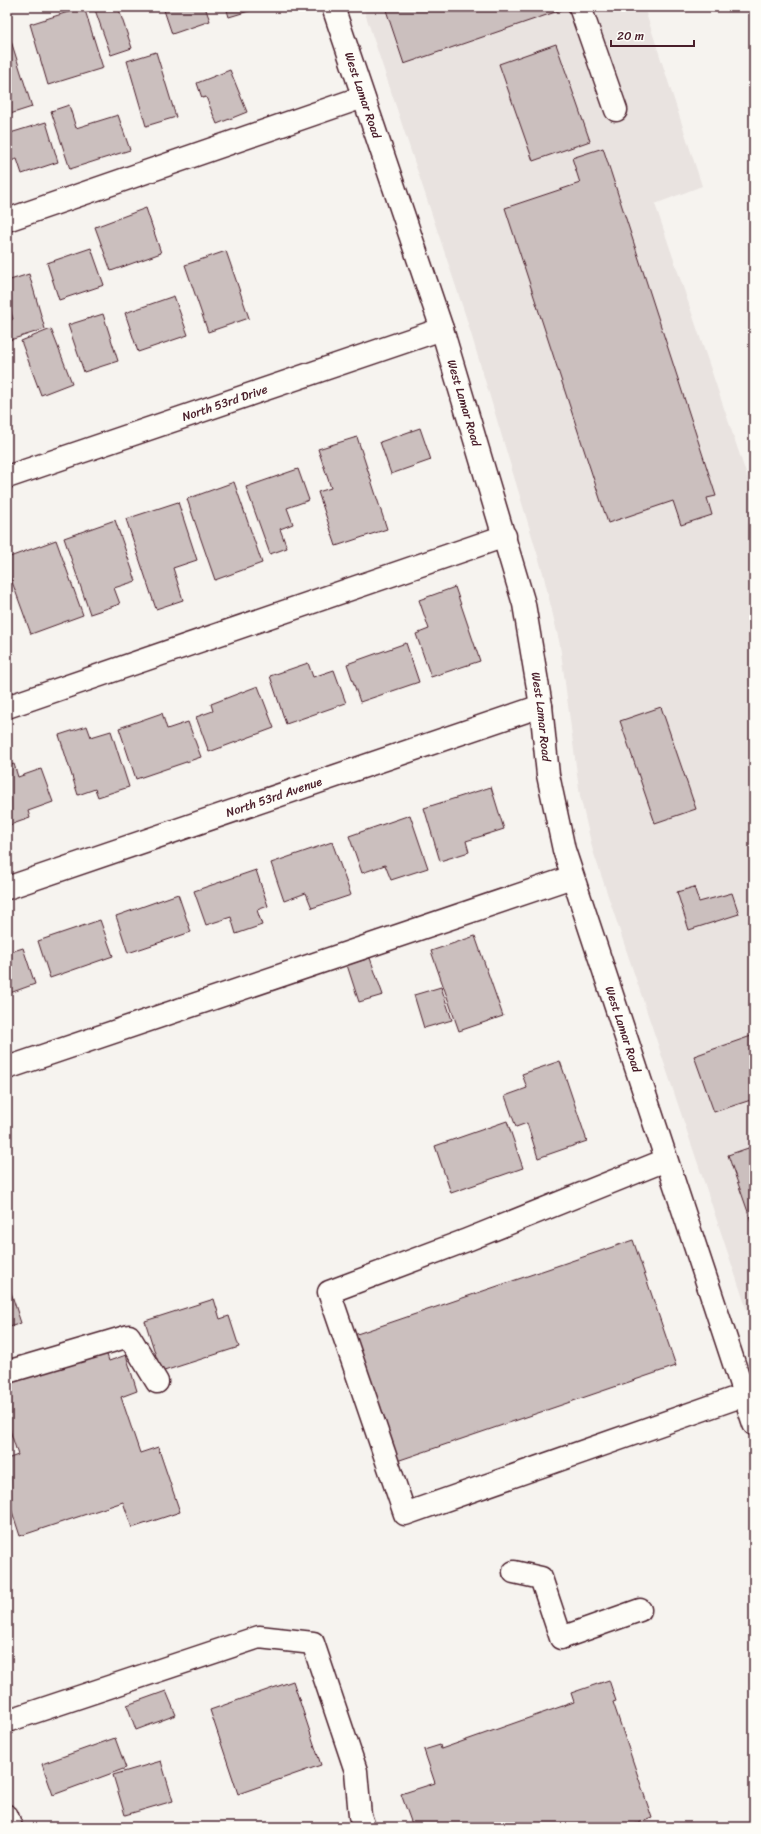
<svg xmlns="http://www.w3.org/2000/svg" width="761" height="1834" font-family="Sriracha,sans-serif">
  <rect width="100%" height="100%" fill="#f6f3ef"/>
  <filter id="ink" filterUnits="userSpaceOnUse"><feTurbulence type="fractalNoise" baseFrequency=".025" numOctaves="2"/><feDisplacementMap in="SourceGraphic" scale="8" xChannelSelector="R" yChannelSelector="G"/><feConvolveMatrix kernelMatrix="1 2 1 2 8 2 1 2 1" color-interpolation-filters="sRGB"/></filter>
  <g filter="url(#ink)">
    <polygon fill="#e9e3e0" points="363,7 644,7 702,186 655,204 754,497 754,1331 593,851 580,796 560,645 543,573 466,317"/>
    <g fill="#cbbfbe" stroke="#4a1f2b">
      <polygon points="84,7 103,68 48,85 30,24"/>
      <polygon points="94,7 118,7 132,48 111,55"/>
      <polygon points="163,7 205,7 210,21 172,34"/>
      <polygon points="226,7 262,7 229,17"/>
      <polygon points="385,7 567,7 567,8 404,64"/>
      <polygon points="10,38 32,107 7,115 7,39"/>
      <polygon points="556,44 590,141 533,161 499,64"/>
      <polygon points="156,52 176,117 146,126 127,61"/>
      <polygon points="230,70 247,112 217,124 206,97 202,98 197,83"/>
      <polygon points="69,105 76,128 118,115 130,150 70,169 51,111"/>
      <polygon points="46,122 58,162 22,174 17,159 7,162 7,134"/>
      <polygon points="603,148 716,496 707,498 712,515 681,525 673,501 608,523 505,208 580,183 572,158"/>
      <polygon points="146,208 161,253 111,271 95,227"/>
      <polygon points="91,248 104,285 59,300 47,263"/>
      <polygon points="226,251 249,318 208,332 185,265"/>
      <polygon points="29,274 45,329 7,341 7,321 13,319 7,299 7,281"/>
      <polygon points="174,296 188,335 138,352 125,313"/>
      <polygon points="103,314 118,361 84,372 68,325"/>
      <polygon points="51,329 72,383 41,395 21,341"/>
      <polygon points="420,428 431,460 391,474 380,442"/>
      <polygon points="357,437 387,529 336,546 318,492 331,488 318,449"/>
      <polygon points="298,469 309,500 287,508 293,524 280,529 287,548 270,554 246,487"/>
      <polygon points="234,482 262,563 215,580 187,499"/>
      <polygon points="178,502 197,560 173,568 183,600 156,609 126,519"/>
      <polygon points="115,520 136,581 114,588 120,604 90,614 64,538"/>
      <polygon points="56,540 83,615 31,634 7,568 7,558"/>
      <polygon points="455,587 480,661 431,677 416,634 429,629 419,600"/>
      <polygon points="406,643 419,682 360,702 347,664"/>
      <polygon points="308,663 313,677 334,670 346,703 286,724 270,676"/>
      <polygon points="258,686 274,728 209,752 196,717 213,711 211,704"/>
      <polygon points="661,707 696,809 655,823 620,721"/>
      <polygon points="162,713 167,729 188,722 201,757 136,779 119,728"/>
      <polygon points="87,726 91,737 111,731 129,787 98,797 95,789 78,795 59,735"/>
      <polygon points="14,764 18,777 41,769 53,802 28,811 30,818 7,826 7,766"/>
      <polygon points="491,787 504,829 466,841 469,852 440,861 424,808"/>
      <polygon points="410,815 428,868 391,880 385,865 362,873 349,836"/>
      <polygon points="332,842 351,895 312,908 306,893 284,901 271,863"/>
      <polygon points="256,870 268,906 257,910 262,925 236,934 231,917 206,925 194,891"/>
      <polygon points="694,887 699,902 732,893 739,914 689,930 677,892"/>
      <polygon points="178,894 191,932 128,953 116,916"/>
      <polygon points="100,920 113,956 50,978 38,941"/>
      <polygon points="475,936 503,1016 459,1031 431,951"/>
      <polygon points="23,948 35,984 7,994 7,953"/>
      <polygon points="370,958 383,995 359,1002 347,965"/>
      <polygon points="441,987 452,1020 424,1028 414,995"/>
      <polygon points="754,1035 754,1099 714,1112 694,1056"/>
      <polygon points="560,1061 587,1141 538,1158 527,1123 516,1127 505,1096 527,1088 522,1074"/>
      <polygon points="507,1121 523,1168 451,1193 435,1146"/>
      <polygon points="754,1146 754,1229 728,1155"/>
      <polygon points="633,1240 676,1366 397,1461 354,1335"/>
      <polygon points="7,1280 21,1323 7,1328"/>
      <polygon points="214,1299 220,1319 229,1316 239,1347 161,1372 145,1321"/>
      <polygon points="105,1348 109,1361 126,1355 137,1391 121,1397 140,1453 158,1447 180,1512 132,1528 123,1502 20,1536 7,1496 7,1459 18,1455 7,1421 7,1380"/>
      <polygon points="609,1680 616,1701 613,1702 652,1818 628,1827 413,1827 401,1794 435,1783 424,1750 440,1745 441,1749 574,1702 571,1693"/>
      <polygon points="293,1681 321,1765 238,1794 210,1710"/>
      <polygon points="166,1691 176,1715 136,1730 127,1705"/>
      <polygon points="115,1738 126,1768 53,1795 42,1764"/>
      <polygon points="161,1761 173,1801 125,1815 113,1775"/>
    </g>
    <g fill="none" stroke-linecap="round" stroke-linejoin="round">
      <defs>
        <g id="minor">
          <path id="s1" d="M333 7 442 329 524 604 541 706 548 775 564 850 754 1424"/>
          <polyline points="580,7 616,110"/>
          <polyline points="7,220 363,97"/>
          <path id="s2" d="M7 477 442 329"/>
          <polyline points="7,707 505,536"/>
          <path id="s3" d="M7 888 541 706"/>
          <polyline points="7,1068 572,877"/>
          <polyline points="666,1160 467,1240 329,1292 405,1514 744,1395"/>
          <polyline points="7,1372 129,1336 157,1382"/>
          <polyline points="514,1572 541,1578 561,1638 640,1610"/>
          <polyline points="7,1721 259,1637 313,1643 356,1771 360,1816 364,1827"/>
          <polyline points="7,1816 11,1827"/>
        </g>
      </defs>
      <use href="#minor" stroke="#4a1f2b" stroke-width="25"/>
      <use href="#minor" stroke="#fdfcf7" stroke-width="22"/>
    </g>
  </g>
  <g text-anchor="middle" stroke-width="4" stroke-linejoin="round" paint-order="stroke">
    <g font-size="12" fill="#4a1f2b" stroke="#fdfcf7">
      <text dy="4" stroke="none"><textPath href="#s1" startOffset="93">West Lamar Road</textPath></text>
      <text dy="4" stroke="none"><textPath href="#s2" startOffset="230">North 53rd Drive</textPath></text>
      <text dy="4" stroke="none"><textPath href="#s1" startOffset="417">West Lamar Road</textPath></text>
      <text dy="4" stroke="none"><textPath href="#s1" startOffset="741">West Lamar Road</textPath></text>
      <text dy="4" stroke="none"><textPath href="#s3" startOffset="282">North 53rd Avenue</textPath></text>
      <text dy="4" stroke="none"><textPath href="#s1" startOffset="1065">West Lamar Road</textPath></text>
    </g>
  </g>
  <rect width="761" height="1834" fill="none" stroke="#fdfcf7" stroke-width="24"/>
  <rect x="12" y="12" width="737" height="1810" fill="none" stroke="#4a1f2b" stroke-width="1.5" filter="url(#ink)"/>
  <path d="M611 40v6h83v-6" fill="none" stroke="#4a1f2b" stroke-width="2"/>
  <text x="617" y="40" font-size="12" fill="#4a1f2b" stroke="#fdfcf7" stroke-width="3" paint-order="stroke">20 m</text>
</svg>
